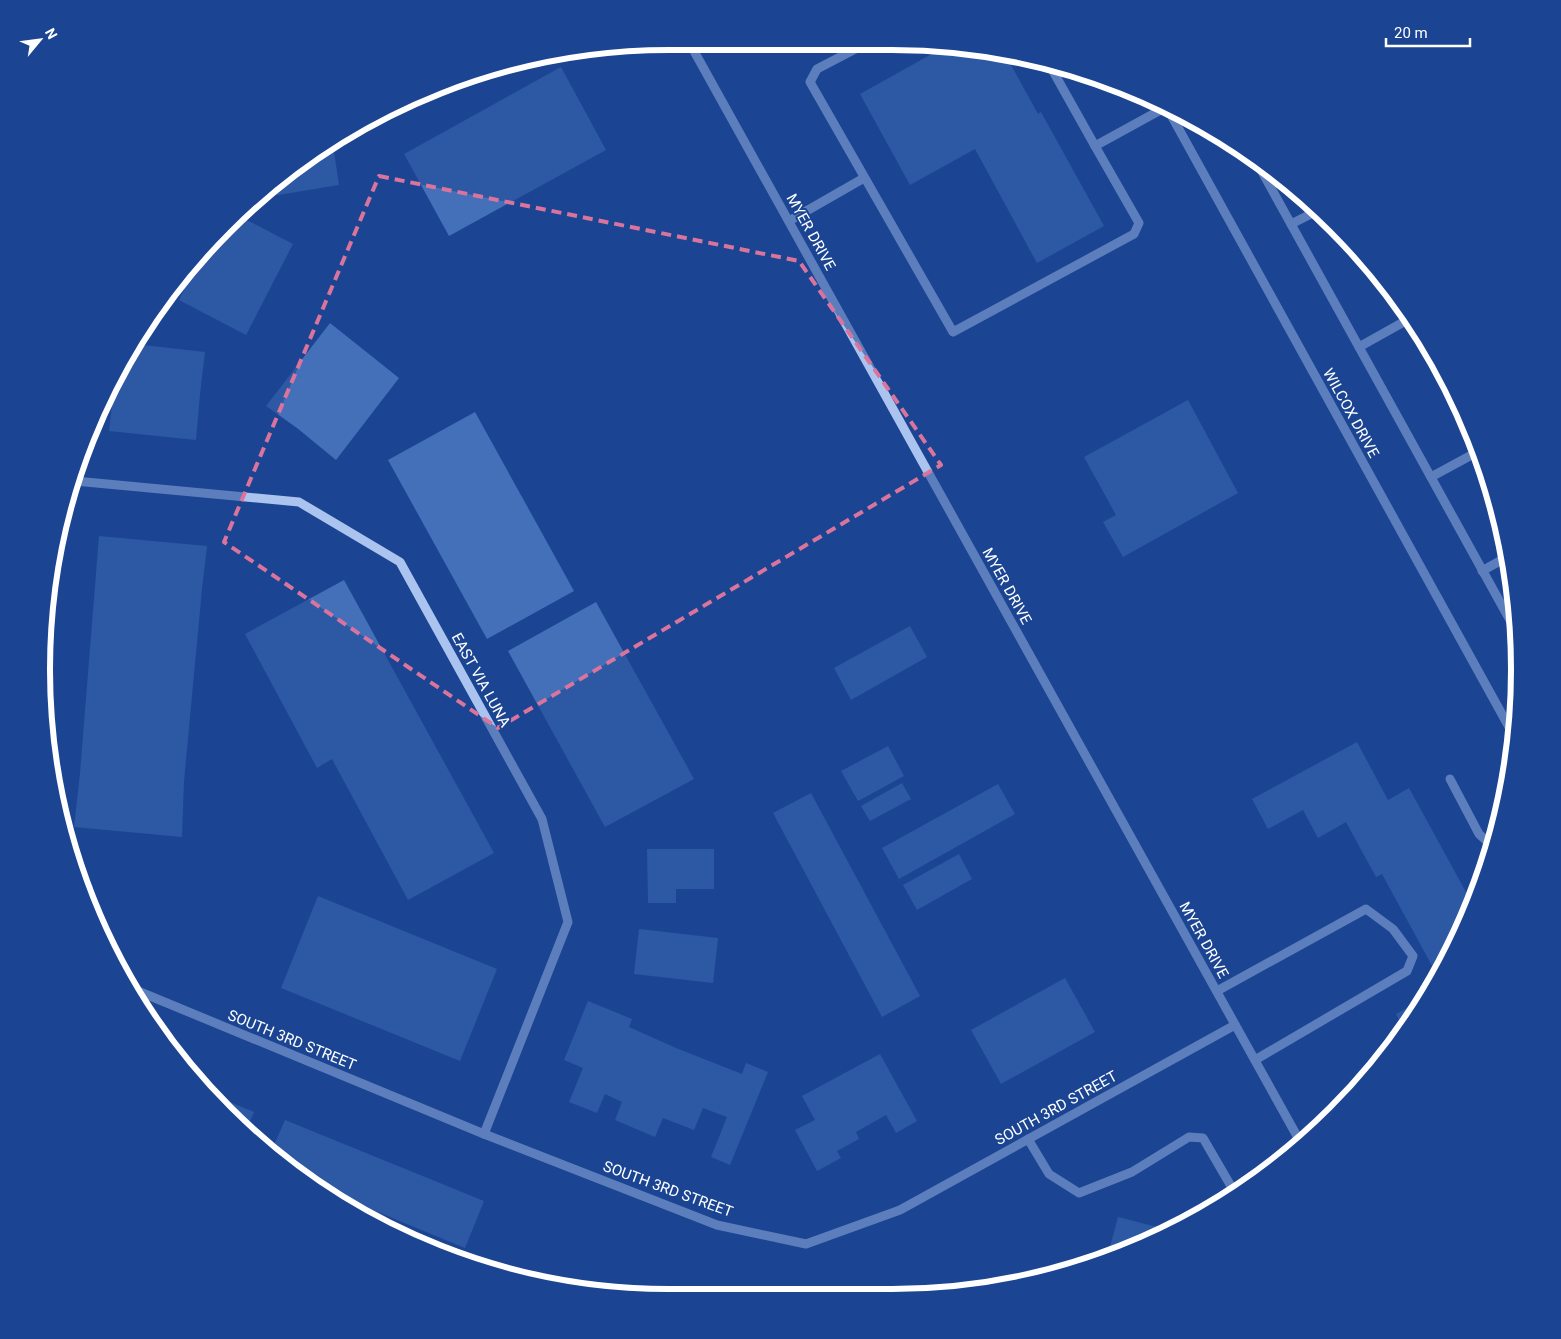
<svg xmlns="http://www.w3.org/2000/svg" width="1561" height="1339" font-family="Roboto,sans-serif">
  <rect width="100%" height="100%" fill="#1b4592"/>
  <g fill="#446fb9">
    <polygon points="946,46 973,47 1005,54 1038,114 1041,112 1104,226 1037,263 975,149 910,185 860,94"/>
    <polygon points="561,67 606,150 449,236 404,154"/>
    <polygon points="333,145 339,185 254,199 255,197"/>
    <polygon points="239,216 293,244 246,335 179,300 196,265"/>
    <polygon points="330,323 399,378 336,460 297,428 266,406"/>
    <polygon points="134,344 205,352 200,394 196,440 109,431 115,380"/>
    <polygon points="1188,400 1238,493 1123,557 1103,522 1116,515 1084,457"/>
    <polygon points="475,412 574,591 487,639 388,460"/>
    <polygon points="99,536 207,546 202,589 184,781 182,837 74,827 80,773"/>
    <polygon points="344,580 494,853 408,900 332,759 317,768 245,634"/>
    <polygon points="596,602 694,779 605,827 508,651"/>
    <polygon points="910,626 927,657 851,700 834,668"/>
    <polygon points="1357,742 1388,800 1409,788 1472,903 1455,947 1437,975 1382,874 1376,877 1346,822 1318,838 1303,810 1268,829 1252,799"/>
    <polygon points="888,746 904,776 858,801 841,771"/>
    <polygon points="902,783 911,799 870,821 861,806"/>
    <polygon points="998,784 1015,814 899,879 882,848"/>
    <polygon points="811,793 920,996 882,1017 773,813"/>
    <polygon points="647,849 714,849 714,889 676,889 676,903 648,903"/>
    <polygon points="959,854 972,879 917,910 903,885"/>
    <polygon points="318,896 497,969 460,1061 281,988"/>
    <polygon points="639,929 718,938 713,983 634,974"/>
    <polygon points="1065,978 1095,1032 1001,1084 971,1030"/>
    <polygon points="1422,1000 1408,1024 1404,1030 1396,1014"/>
    <polygon points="588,1001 632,1019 629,1027 676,1048 742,1074 746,1063 768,1072 730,1165 711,1157 727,1117 703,1108 694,1130 663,1118 655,1137 615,1120 622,1102 605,1094 597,1113 569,1102 583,1068 564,1060"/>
    <polygon points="880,1054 917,1121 896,1133 886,1115 856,1132 859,1139 837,1151 841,1158 817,1171 795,1130 815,1120 802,1096"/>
    <polygon points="208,1093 254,1112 246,1131 225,1114"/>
    <polygon points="285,1120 484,1201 465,1248 310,1184 271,1152"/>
    <polygon points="1118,1217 1169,1230 1107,1258"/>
  </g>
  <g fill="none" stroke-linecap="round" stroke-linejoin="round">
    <g stroke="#abc4ef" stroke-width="9">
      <polyline points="689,42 1302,1145"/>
      <polyline points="863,45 817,69 810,82 953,332 1134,234 1139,223 1095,146 1166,107"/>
      <polyline points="1049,64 1095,146"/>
      <polyline points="1165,104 1514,736"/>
      <polyline points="1255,159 1516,631"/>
      <polyline points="789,221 864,178"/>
      <polyline points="1291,224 1317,211"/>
      <polyline points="1359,347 1409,319"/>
      <polyline points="1431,477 1479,451"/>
      <polyline points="75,481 299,502 400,562 542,819 568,922 484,1134"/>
      <polyline points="1482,571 1507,557"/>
      <polyline points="1450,779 1479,834 1493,847"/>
      <polyline points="133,989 484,1134 717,1225 806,1244 900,1210 1235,1025"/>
      <polyline points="1217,991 1366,909 1393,929 1413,956 1407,971 1255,1060"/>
      <polyline points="1028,1139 1049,1174 1079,1193 1132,1172 1189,1137 1203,1138 1235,1193"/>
    </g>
  </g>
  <path d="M0 0H1561V1339H0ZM379 176 799 261 941 465 498 728 224 542Z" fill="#1b4592" fill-opacity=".55" fill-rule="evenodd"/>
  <path fill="none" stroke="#da749d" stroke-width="4" stroke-dasharray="10 6" stroke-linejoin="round" d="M379 176 799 261 941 465 498 728 224 542Z"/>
  <g text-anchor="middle" stroke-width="4" stroke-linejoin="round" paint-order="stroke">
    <g font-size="15" fill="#fff" stroke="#1b4592">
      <text transform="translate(811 232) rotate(61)" y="5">MYER DRIVE</text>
      <text transform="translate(1351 413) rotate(61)" y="5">WILCOX DRIVE</text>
      <text transform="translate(1007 586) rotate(61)" y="5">MYER DRIVE</text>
      <text transform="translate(481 680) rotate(61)" y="5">EAST VIA LUNA</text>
      <text transform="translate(1204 940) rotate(61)" y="5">MYER DRIVE</text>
      <text transform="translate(292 1040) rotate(22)" y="5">SOUTH 3RD STREET</text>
      <text transform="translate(1056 1108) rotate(-29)" y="5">SOUTH 3RD STREET</text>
      <text transform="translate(668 1189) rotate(20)" y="5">SOUTH 3RD STREET</text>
    </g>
  </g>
  <path d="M0 0H1561V1339H0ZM669 50H892A619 619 0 0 1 1511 669V670A619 619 0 0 1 892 1289H669A619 619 0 0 1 50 670V669A619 619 0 0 1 669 50Z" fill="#1b4592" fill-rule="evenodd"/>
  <path fill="none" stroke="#fff" stroke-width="6" d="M669 50H892A619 619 0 0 1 1511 669V670A619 619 0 0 1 892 1289H669A619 619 0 0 1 50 670V669A619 619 0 0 1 669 50Z"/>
  <g transform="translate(40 40) rotate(61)" stroke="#1b4592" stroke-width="4" paint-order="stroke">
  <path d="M0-4L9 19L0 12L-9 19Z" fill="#ffffff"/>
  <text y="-8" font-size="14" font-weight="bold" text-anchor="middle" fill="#ffffff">N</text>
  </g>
  <path d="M1386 38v8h84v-8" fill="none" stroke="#ffffff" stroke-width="2.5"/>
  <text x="1394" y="38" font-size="15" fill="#ffffff" stroke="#1b4592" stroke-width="4" paint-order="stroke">20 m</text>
</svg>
